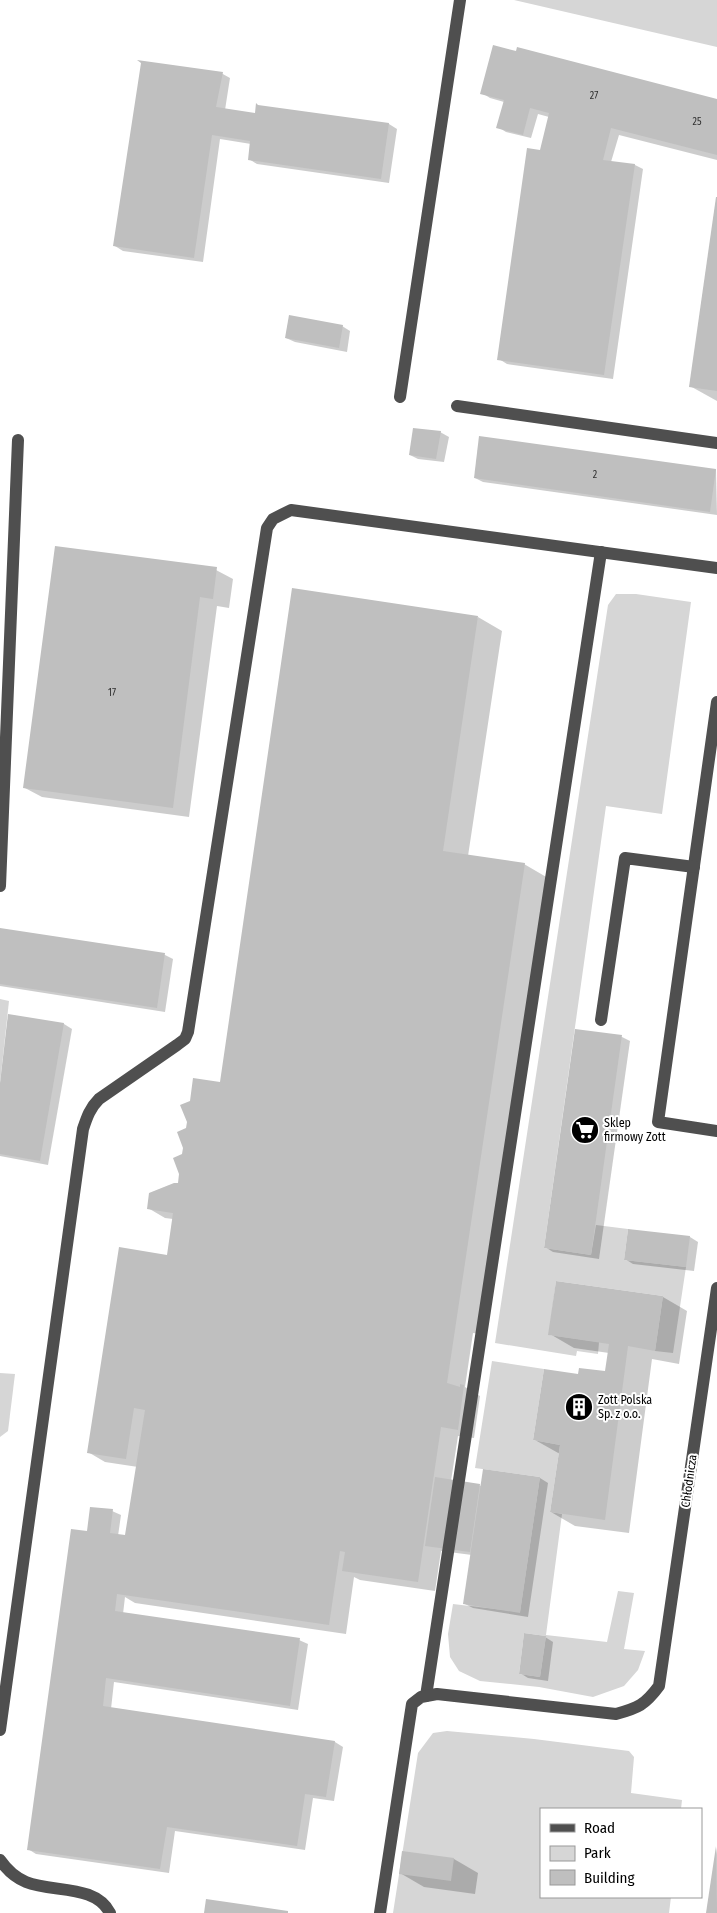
<svg xmlns="http://www.w3.org/2000/svg" width="717" height="1913" font-family="'Fira Sans Condensed',sans-serif">
  <rect width="100%" height="100%" fill="#fff"/>
  <g fill="#d6d6d6" fill-rule="evenodd">
    <polygon points="514,0 717,0 717,47"/>
    <polygon points="616,594 636,594 691,602 662,814 606,806 544,1248 591,1255 596,1225 628,1229 624,1260 686,1267 673,1353 655,1351 663,1296 556,1281 549,1335 599,1342 598,1354 577,1351 576,1356 495,1343 608,605"/>
    <polygon points="0,999 9,1001 0,1083"/>
    <path d="M492 1361 544 1369 533 1440 560 1445 550 1512 562 1514 546 1635 607 1642 618 1591 634 1593 624 1649 645 1651 638 1670 624 1686 593 1697 539 1687 480 1681 459 1671 450 1657 448 1634 453 1604 520 1612 540 1477 475 1468ZM524 1633 546 1636 540 1677 519 1674Z"/>
    <polygon points="0,1373 15,1374 8,1431 0,1437"/>
    <polygon points="447,1731 534,1739 629,1751 634,1757 631,1793 682,1800 681,1809 541,1809 541,1897 671,1897 669,1913 393,1913 418,1753 433,1733"/>
  </g>
  <g fill="#0003">
    <polygon points="221,73 230,78 225,110 256,115 257,106 389,124 397,129 389,183 257,164 249,159 251,144 220,139 203,262 123,251 115,246"/>
    <polygon points="482,93 717,100 717,160 619,135 611,162 635,165 643,169 613,379 507,364 499,359 549,117 538,114 531,138 506,132 498,127 504,102 490,98"/>
    <polygon points="717,198 717,401 690,386"/>
    <polygon points="342,326 350,331 347,352 295,342 286,338"/>
    <polygon points="440,432 449,437 444,462 418,459 410,455"/>
    <polygon points="480,437 716,470 717,515 483,482 475,478"/>
    <polygon points="216,570 233,579 229,608 217,606 189,817 42,797 25,788"/>
    <polygon points="478,617 502,631 468,856 524,864 548,878 481,1334 473,1333 465,1387 480,1396 474,1438 458,1436 451,1481 482,1486 484,1470 540,1478 548,1483 528,1617 473,1608 465,1604 472,1555 441,1551 435,1591 360,1580 354,1577 346,1634 135,1603 125,1597 123,1614 299,1640 308,1644 298,1710 114,1682 111,1709 335,1742 343,1747 334,1801 313,1798 305,1850 175,1831 169,1873 36,1854 28,1849 88,1532 112,1511 121,1515 118,1536 127,1538 138,1467 105,1462 88,1452 168,1256 173,1219 165,1218 148,1208 179,1185 191,1102 221,1083"/>
    <polygon points="0,929 165,955 173,959 165,1012 0,986"/>
    <polygon points="10,1015 64,1024 72,1029 48,1165 0,1156 0,1094"/>
    <polygon points="576,1030 622,1037 630,1041 599,1259 553,1252 545,1247"/>
    <polygon points="690,1237 698,1242 694,1271 633,1264 625,1259"/>
    <polygon points="663,1297 687,1311 679,1364 652,1359 629,1533 575,1526 551,1512 560,1454 535,1440 579,1376 606,1373 609,1353 574,1348 550,1334"/>
    <polygon points="545,1637 553,1642 548,1681 528,1678 520,1673"/>
    <polygon points="717,1847 717,1913 708,1913"/>
    <polygon points="403,1852 454,1859 478,1873 475,1894 424,1887 400,1873"/>
  </g>
  <g fill="#bfbfbf">
    <polygon points="493,45 516,51 517,47 717,99 717,155 611,128 603,160 635,164 604,375 497,360 527,148 540,150 549,113 530,108 523,135 496,128 504,100 480,94"/>
    <polygon points="137,60 223,72 216,107 255,113 256,103 258,105 389,123 381,179 248,160 250,141 212,135 194,258 113,246 141,63"/>
    <polygon points="716,197 717,197 717,391 689,387"/>
    <polygon points="289,315 343,325 339,348 285,338"/>
    <polygon points="413,428 441,431 436,459 409,455"/>
    <polygon points="479,436 716,469 710,512 474,478"/>
    <polygon points="55,546 217,567 213,599 200,597 173,808 23,788"/>
    <polygon points="292,588 478,616 443,851 525,863 447,1383 460,1387 460,1384 464,1385 458,1430 441,1427 418,1582 342,1571 345,1552 340,1551 329,1625 117,1594 115,1611 300,1638 290,1706 106,1678 103,1706 335,1741 326,1797 305,1794 297,1846 167,1827 160,1869 27,1850 71,1529 87,1531 90,1507 113,1509 110,1533 125,1535 145,1410 134,1408 126,1459 87,1453 119,1247 167,1255 173,1213 147,1209 149,1193 174,1183 178,1183 179,1174 173,1158 182,1154 183,1148 177,1132 186,1128 187,1122 180,1105 190,1101 193,1078 220,1082"/>
    <polygon points="0,928 165,953 157,1008 0,984"/>
    <polygon points="8,1014 64,1023 40,1161 0,1154 0,1083"/>
    <polygon points="575,1029 622,1035 591,1255 544,1248"/>
    <polygon points="628,1229 690,1236 686,1267 624,1260"/>
    <polygon points="556,1281 663,1296 655,1351 628,1346 605,1520 550,1512 560,1445 533,1440 544,1369 578,1374 579,1368 605,1371 609,1344 548,1335"/>
    <polygon points="483,1469 540,1477 520,1613 463,1604"/>
    <polygon points="435,1477 480,1484 470,1552 425,1546"/>
    <polygon points="524,1633 546,1636 540,1677 519,1674"/>
    <polygon points="716,1846 717,1913 706,1913"/>
    <polygon points="402,1851 454,1858 451,1881 399,1874"/>
    <polygon points="206,1899 288,1911 288,1913 204,1913"/>
  </g>
  <g fill="none" stroke-linecap="round" stroke-linejoin="round">
    <g stroke="#4f4f4f" stroke-width="12">
      <polyline points="400,397 460,0"/>
      <polyline points="457,406 717,443"/>
      <polyline points="717,702 658,1122 717,1131"/>
      <polyline points="0,886 18,440"/>
      <polyline points="601,1020 625,858 694,867"/>
      <polyline points="426,1696 601,552"/>
      <path d="M0 1730 83 1129C87 1117 90 1108 99 1099L177 1045 185 1039 188 1032 267 528 273 519 291 510 717 568"/>
      <path d="M0 1860C7 1870 16 1878 26 1882 53 1893 95 1884 110 1913"/>
      <path d="M380 1913 412 1704 421 1697 437 1694 616 1714C638 1708 645 1705 659 1686L717 1288"/>
    </g>
  </g>
  <defs>
    <symbol id="supermarket-disc" viewBox="-11 -11 22 22"><circle r="9.5" fill="#000" stroke="#fff"/><path d="M-6-5.5h2.5l.6 2H6L4.5 2H-2.5L-4.4-4H-6ZM-1.5 3.2a1.3 1.3 0 1 0 .1 0ZM3 3.2a1.3 1.3 0 1 0 .1 0Z" fill="#fff"/></symbol>
    <symbol id="building-disc" viewBox="-11 -11 22 22"><circle r="9.5" fill="#000" stroke="#fff"/><path d="M-4-6H4V6H1V3H-1V6H-4ZM-2.5-4.3h1.7v1.8h-1.7ZM.8-4.3h1.7v1.8H.8ZM-2.5-1h1.7V.8h-1.7ZM.8-1h1.7V.8H.8Z" fill="#fff"/></symbol>
  </defs>
  <g fill-rule="evenodd">
    <use href="#supermarket-disc" x="569" y="1114" width="32" height="32"/>
    <use href="#building-disc" x="563" y="1391" width="32" height="32"/>
  </g>
  <g text-anchor="middle" stroke-width="4" stroke-linejoin="round" paint-order="stroke">
    <g font-size="10" fill="#303030">
      <text x="594" y="99">27</text>
      <text x="697" y="125">25</text>
      <text x="595" y="478">2</text>
      <text x="112" y="696">17</text>
    </g>
    <g font-size="12" fill="#000" stroke="#fff" text-anchor="start">
      <text x="604" y="1127">Sklep<tspan x="604" dy="14">firmowy Zott</tspan></text>
      <text x="598" y="1404">Zott Polska<tspan x="598" dy="14">Sp. z o.o.</tspan></text>
    </g>
    <g font-size="12" fill="#000" stroke="#fff">
      <text transform="translate(689 1481) rotate(-82)" y="4">Chłodnicza</text>
    </g>
  </g>
  <rect x="540" y="1808" width="162" height="90" fill="#ffffff" stroke="#999999"/>
  <rect x="550" y="1824" width="25" height="8" fill="#4f4f4f" stroke="#999999"/>
  <text x="584" y="1833" font-size="15" fill="#000000">Road</text>
  <rect x="550" y="1846" width="25" height="15" fill="#d6d6d6" stroke="#999999"/>
  <text x="584" y="1858" font-size="15" fill="#000000">Park</text>
  <rect x="550" y="1870" width="25" height="15" fill="#bfbfbf" stroke="#999999"/>
  <text x="584" y="1883" font-size="15" fill="#000000">Building</text>
</svg>
